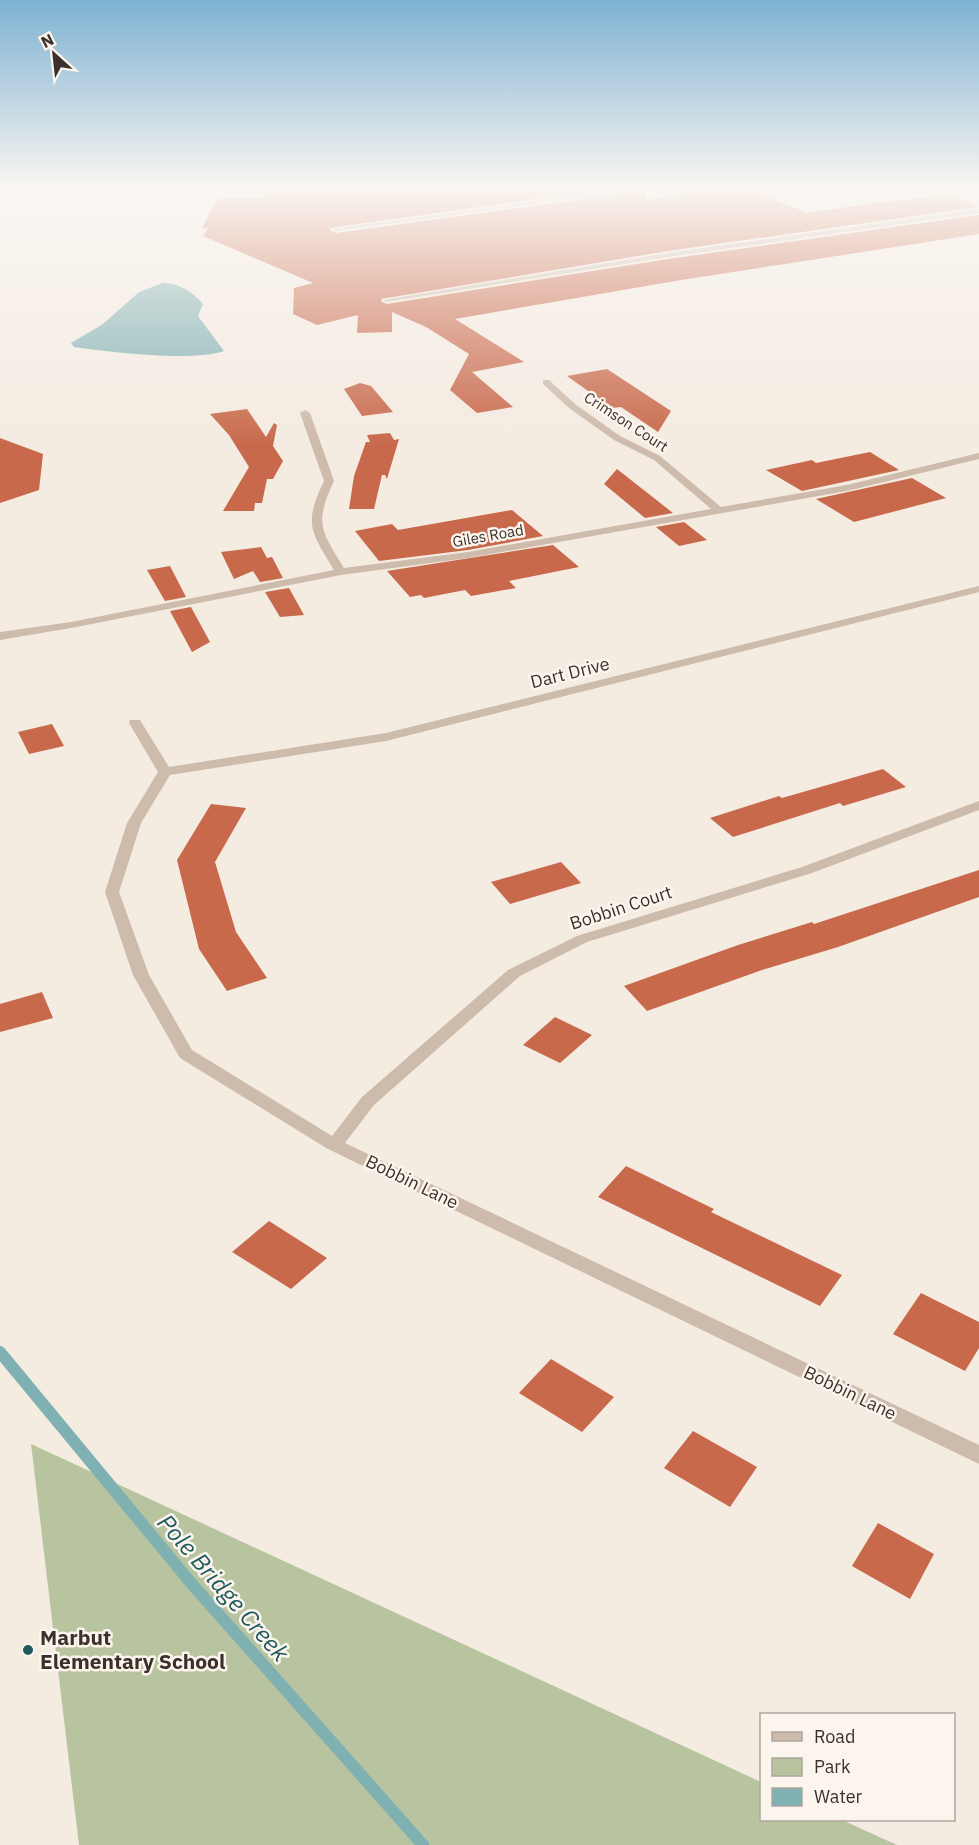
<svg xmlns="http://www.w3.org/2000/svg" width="979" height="1845" font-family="'IBM Plex Sans',sans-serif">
  <rect width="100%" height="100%" fill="#f4ebe1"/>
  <polygon fill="#b8c4a0" points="31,1444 761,1782 762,1820 842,1820 897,1845 79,1845"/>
  <path fill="#7fb0b2" d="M163 283C179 283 193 292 203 304L198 316 224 351C193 362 108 352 74 347L71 343 103 324 139 292Z"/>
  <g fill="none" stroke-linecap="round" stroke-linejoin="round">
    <polyline stroke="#7fb0b2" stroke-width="12" points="0,1352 191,1583 423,1845"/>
  </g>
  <g fill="#c8694b">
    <polygon points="254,188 615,188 330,228 331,231 336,233 645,191 646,200 726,188 745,188 808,213 880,202 952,195 978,207 668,251 381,299 382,302 387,304 668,259 979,215 979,234 681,280 455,319 524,362 472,372 513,407 477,413 450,390 469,354 426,327 392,312 392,332 357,333 358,315 317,325 293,314 294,288 313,283 203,236 208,228 202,228 217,199 269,197"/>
    <polygon points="607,369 671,411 658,432 621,407 612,408 567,376"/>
    <polygon points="360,383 371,386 393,412 362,416 344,389"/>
    <polygon points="247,409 266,437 274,423 277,425 273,446 283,461 273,479 267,479 262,503 255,503 254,511 223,511 249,467 229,435 210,414"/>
    <polygon points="390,433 394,440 399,439 387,479 385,475 382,475 374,509 349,509 354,476 366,442 370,442 367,435"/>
    <polygon points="0,438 43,454 39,490 0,503"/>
    <polygon points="870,452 899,470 802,491 766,470 812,460 816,463"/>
    <polygon points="617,469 673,513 645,518 604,484"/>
    <polygon points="912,478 946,498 854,522 816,499"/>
    <polygon points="512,510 543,536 468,550 379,561 355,531 392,524 398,530"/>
    <polygon points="684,522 707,540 679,546 656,527"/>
    <polygon points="553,545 579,567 509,581 516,588 471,596 465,590 424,598 421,595 410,597 387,571"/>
    <polygon points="261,547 267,558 272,557 283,578 260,582 253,571 234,579 221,552"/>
    <polygon points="170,566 186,597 165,601 147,570"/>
    <polygon points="289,588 304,615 280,617 265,592"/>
    <polygon points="191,607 210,642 192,652 170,611"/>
    <polygon points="52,724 64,746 29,754 18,732"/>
    <polygon points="883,769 906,787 843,806 840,803 733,837 710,818 779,796 782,798"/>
    <polygon points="211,804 246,808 215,862 236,932 267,978 227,991 199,949 177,860"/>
    <polygon points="561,862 581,883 510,904 491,882"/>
    <polygon points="979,870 979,897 838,947 762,970 647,1011 624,986 738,945 812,922 814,924"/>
    <polygon points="42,992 53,1018 0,1032 0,1004"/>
    <polygon points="555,1017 592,1035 560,1063 523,1045"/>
    <polygon points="626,1166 714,1209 711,1212 842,1275 820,1306 598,1197"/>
    <polygon points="269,1221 327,1258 291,1289 232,1252"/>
    <polygon points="921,1293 979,1322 979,1348 965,1371 893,1334"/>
    <polygon points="551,1359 614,1397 582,1432 519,1393"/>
    <polygon points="693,1431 757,1467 730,1507 664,1468"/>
    <polygon points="878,1523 934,1554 910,1599 852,1566"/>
  </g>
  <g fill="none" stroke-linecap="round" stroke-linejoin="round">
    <g fill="#cdbbac" fill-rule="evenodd">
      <polygon points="633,188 653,188 336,231 332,229"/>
      <polygon points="979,209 979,213 668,257 387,302 383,300 668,253"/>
      <path d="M543 380H549L575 404 620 436 660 456 721 507 847 485 979 453V459L847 491 468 558 341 575 71 628 0 640V632L71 622 334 570C311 531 303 525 324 481L300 413 305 410 310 413 334 481C314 524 321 530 344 568L468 552 711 509 654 460 614 440 569 408 543 384Z"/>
      <polygon points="979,586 979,592 386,741 170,775 141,823 119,892 149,975 192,1050 332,1136 362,1097 508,970 577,936 802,867 979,801 979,810 812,873 587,942 520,976 374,1105 345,1143 979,1445 979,1464 328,1149 180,1058 133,975 105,892 127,823 158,772 129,723 130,720 140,720 169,767 386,733"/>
    </g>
  </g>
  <linearGradient id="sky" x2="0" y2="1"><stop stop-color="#7eb2d2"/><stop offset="0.42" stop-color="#faf6f2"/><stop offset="1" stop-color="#faf6f2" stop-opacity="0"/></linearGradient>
  <rect width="979" height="446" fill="url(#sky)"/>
  <circle fill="#1f5a5e" stroke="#fbf5ee" stroke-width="2" cx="28" cy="1650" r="6"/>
  <g text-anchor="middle" stroke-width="5" stroke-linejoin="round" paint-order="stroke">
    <g font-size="15" fill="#3b302b" stroke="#fbf5ee">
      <text transform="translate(626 422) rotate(33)" y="5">Crimson Court</text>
      <text transform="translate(488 536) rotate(-10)" y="5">Giles Road</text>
    </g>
    <g font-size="18" fill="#3b302b" stroke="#fbf5ee">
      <text transform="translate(570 673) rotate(-14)" y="6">Dart Drive</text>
      <text transform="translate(621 908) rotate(-18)" y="6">Bobbin Court</text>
      <text transform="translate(412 1182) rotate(26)" y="6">Bobbin Lane</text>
      <text transform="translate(850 1393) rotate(26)" y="6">Bobbin Lane</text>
    </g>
    <g font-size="21" font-weight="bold" fill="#3b302b" stroke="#fbf5ee" text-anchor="start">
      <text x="40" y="1645">Marbut<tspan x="40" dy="24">Elementary School</tspan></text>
    </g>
    <g font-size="24" font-style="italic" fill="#1f5a5e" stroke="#fbf5ee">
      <text transform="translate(223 1588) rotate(49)" y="8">Pole Bridge Creek</text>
    </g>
  </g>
  <rect x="760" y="1713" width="195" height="108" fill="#fbf5ee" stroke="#aea6a0" stroke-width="1.5"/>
  <rect x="772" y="1732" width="30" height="9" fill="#cdbbac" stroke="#aea6a0" stroke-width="1.5"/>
  <text x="814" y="1743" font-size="18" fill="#3b302b">Road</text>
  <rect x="772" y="1758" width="30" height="18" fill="#b8c4a0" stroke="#aea6a0" stroke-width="1.5"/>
  <text x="814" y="1773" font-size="18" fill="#3b302b">Park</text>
  <rect x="772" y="1788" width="30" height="18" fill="#7fb0b2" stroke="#aea6a0" stroke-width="1.5"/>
  <text x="814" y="1803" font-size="18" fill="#3b302b">Water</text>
  <g transform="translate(54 54) rotate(333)" stroke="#fbf5ee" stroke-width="4.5" paint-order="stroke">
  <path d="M0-4.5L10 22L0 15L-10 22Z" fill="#3b302b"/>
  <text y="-9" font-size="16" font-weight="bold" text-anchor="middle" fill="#3b302b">N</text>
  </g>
</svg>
